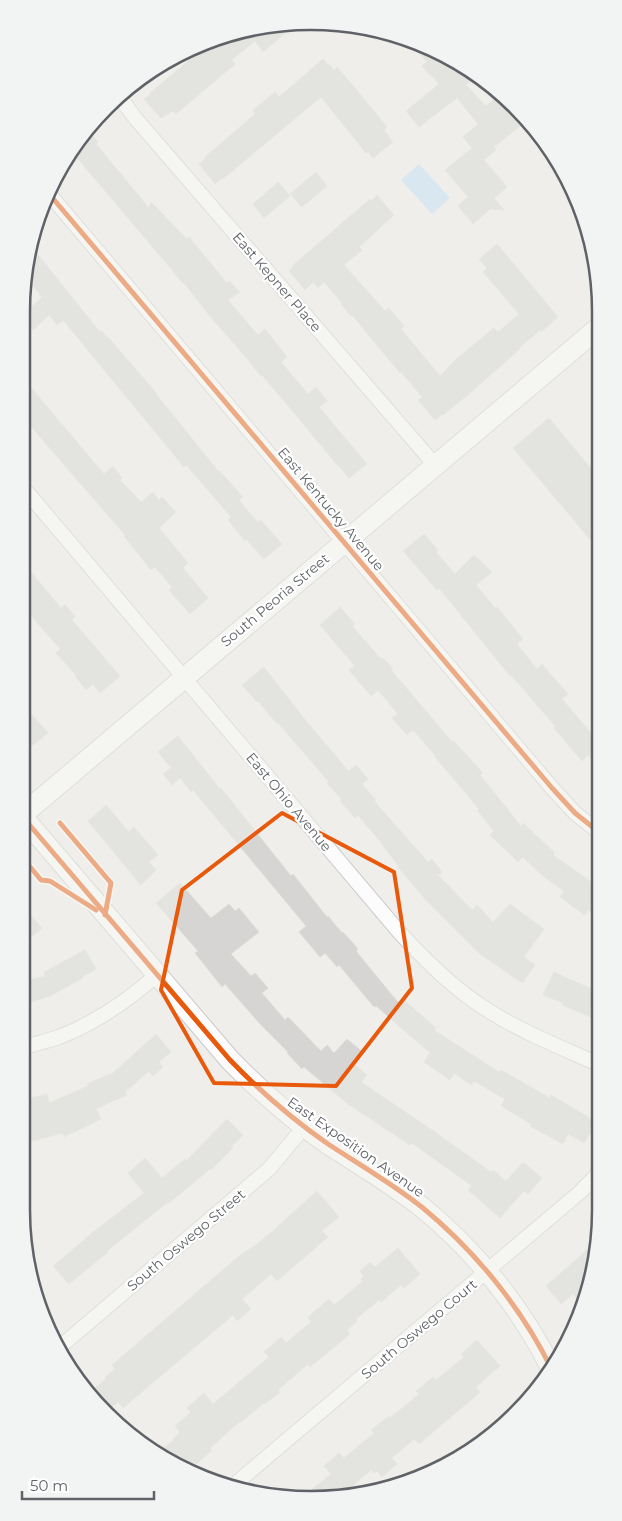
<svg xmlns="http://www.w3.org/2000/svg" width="622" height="1521" font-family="Montserrat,sans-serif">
  <rect width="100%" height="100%" fill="#efeeea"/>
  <polygon fill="#bfe0f9" points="419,164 450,198 432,214 401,180"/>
  <g fill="#d6d5d3" stroke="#deddd9">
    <polygon points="292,22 297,23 263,52 255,41 232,60 235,64 176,114 173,111 161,118 144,99 151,94 150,93 207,45"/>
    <polygon points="406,38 467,68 475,77 466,85 486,106 500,94 528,120 494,147 496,150 484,160 507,187 494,198 504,210 490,209 473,224 458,206 468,197 445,170 472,148 463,137 478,124 457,98 419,127 406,111 439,84 422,66 427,62"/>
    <polygon points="323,59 328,65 329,64 334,70 337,67 355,88 387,127 384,130 393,142 373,158 368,152 366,153 321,97 223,179 222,178 215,184 199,164 205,159 204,158 255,114 253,110 275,92 279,97"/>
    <polygon points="87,130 98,142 96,144 149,208 151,202 187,239 189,237 227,283 229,281 240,292 228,300 258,335 265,329 287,357 281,362 308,394 316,387 327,401 319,407 367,464 349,478 338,465 338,466 284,401 262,375 261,376 250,363 250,362 210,316 184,283 183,284 172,270 78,159 67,168 66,167"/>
    <polygon points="316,172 327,186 302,207 290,194"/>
    <polygon points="278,182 290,196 264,218 253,204"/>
    <polygon points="377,195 394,215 359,247 362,250 344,265 385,311 389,308 404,326 401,329 440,376 456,359 494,328 498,332 519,314 483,272 487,268 479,259 497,244 558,317 541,332 540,330 519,348 520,349 468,395 443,415 442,414 435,420 418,400 422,397 401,372 400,373 352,315 351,316 341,304 342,303 324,282 318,288 313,282 305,290 289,271 293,267 292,266 334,230 370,199 371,201"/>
    <polygon points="32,247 100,332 102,331 107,338 108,337 157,394 156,394 219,472 220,471 243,497 239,500 248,511 258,522 261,520 282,544 264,559 246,539 245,541 228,520 231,517 186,465 184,467 63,320 57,325 49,315 33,330 21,317 42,297 27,278"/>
    <polygon points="21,376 104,474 113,466 122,478 120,480 141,502 153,492 159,500 162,497 176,512 159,528 188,563 183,568 208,598 190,614 169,590 172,587 155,567 151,570 124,536 125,535 21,415"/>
    <polygon points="549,418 599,478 599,550 513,448"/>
    <polygon points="424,534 438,550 436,552 455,574 474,555 492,572 476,585 495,608 497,607 523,639 517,644 537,669 542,664 568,694 562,699 599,742 600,770 588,755 582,761 553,727 555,726 511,675 510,676 439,588 437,590 403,551"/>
    <polygon points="21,560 61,608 65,604 75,617 72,620 120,676 100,693 93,684 86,690 75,676 76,675 56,653 60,649 21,604"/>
    <polygon points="340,607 355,624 352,626 381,659 383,658 393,669 391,670 415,698 452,742 454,741 483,773 480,775 521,826 523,823 555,853 553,855 600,888 600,917 588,910 584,915 560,897 564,891 544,877 523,857 518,862 490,835 494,831 477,810 479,809 435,757 436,756 413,730 407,735 392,718 398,714 378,690 371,696 349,670 355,666 320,625"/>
    <polygon points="264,667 306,721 346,768 349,771 356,765 368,779 362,784 376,800 374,801 428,862 432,859 442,872 438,875 472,910 477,905 493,922 510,904 544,929 524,957 535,965 522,983 480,954 426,900 398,867 399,866 382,845 383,845 358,815 355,818 340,801 342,800 327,783 329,782 278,723 277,724 258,701 257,702 242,685"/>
    <polygon points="21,702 48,733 32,746 21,733"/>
    <polygon points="178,736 220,789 221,788 291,876 293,874 327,917 328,916 342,933 343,932 358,949 356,951 401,1006 405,1001 436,1028 434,1030 499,1072 501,1070 550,1098 551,1095 597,1122 584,1143 568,1134 563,1144 530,1126 531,1124 501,1106 505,1099 474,1081 471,1085 454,1073 450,1080 424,1062 430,1053 376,1006 374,1007 339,965 337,967 325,953 320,957 299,932 306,926 193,790 191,792 180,778 172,785 163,774 171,768 158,752"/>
    <polygon points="106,805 129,832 134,827 158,855 149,862 156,870 141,885 88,821"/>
    <polygon points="180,883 211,918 229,904 235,911 239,908 259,932 231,954 251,976 255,973 268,988 262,993 285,1020 288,1017 321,1051 327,1045 334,1053 347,1039 364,1053 354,1064 367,1075 361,1082 435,1132 491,1172 493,1170 506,1181 523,1162 542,1178 528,1194 524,1191 500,1218 468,1190 472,1186 412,1143 410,1145 351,1106 350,1106 304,1067 302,1069 287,1053 288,1052 260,1024 225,984 222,987 195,953 198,951 156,903"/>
    <polygon points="21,904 42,928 21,946"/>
    <polygon points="85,950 96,969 82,977 83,978 50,996 21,1005 21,982 45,976 44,972"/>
    <polygon points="554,972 594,990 592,994 600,997 600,1021 562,1005 563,1003 543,995"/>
    <polygon points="156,1034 171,1052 159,1062 163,1067 153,1076 149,1071 125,1092 127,1095 96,1109 101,1119 64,1137 63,1133 21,1144 21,1113 27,1112 24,1100 47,1094 49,1103 88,1086 87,1084 113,1073"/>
    <polygon points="227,1119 243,1135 231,1147 233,1148 211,1170 210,1169 169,1203 168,1202 107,1251 108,1252 69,1284 53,1266 92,1233 144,1193 128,1173 145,1158 162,1178 185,1159 186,1161"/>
    <polygon points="317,1191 339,1217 322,1231 328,1237 277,1281 271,1274 242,1299 251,1309 237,1321 233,1315 123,1408 118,1402 106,1412 90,1392 106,1379 105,1377 115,1369 112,1365 239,1256 256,1245 275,1229"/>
    <polygon points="596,1242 584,1306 573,1294 561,1304 546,1286"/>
    <polygon points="398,1248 420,1274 404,1288 401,1285 381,1302 379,1300 356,1319 357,1321 347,1330 350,1334 310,1367 308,1364 278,1390 280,1392 265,1404 264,1403 240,1423 239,1422 210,1448 212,1450 191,1469 166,1461 157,1453 174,1440 173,1439 180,1432 175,1426 191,1412 187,1408 204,1393 213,1404 269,1357 264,1352 281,1337 286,1343 311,1322 308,1317 329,1299 334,1305 363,1281 361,1279 364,1276 360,1271 370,1262 375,1267"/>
    <polygon points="477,1340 500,1366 476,1387 480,1392 477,1395 419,1444 414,1439 392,1458 397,1464 382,1477 377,1471 374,1473 371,1470 342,1495 304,1496 331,1474 324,1466 339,1453 344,1458 374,1433 371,1430 389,1416 390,1418 419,1394 416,1391 433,1377 436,1380 464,1357 461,1354"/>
  </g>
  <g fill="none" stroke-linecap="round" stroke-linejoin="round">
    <defs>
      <g id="street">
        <polyline points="121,99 136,119 435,465"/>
        <polyline points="50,195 552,788 575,813 600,833"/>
        <path d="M21 485 400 933C427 962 455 990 489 1011 524 1033 563 1048 600 1065"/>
        <path d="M21 1048C34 1044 47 1041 59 1037 96 1023 127 1001 157 975"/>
        <polyline points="61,1346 269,1169 304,1127"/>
        <polyline points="235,1484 579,1193 601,1171"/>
      </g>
      <g id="secondary">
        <path d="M21 815 230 1060C260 1091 292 1119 328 1144 360 1165 393 1184 423 1208 475 1251 521 1307 551 1368"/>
        <polyline points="21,816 598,328"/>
      </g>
    </defs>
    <use href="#street" stroke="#cbcccc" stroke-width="16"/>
    <use href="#secondary" stroke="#cacacb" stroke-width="22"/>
    <use href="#street" stroke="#fdfcfc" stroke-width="14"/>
    <use href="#secondary" stroke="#fdfcfc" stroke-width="20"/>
    <defs>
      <g id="cycleway">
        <polyline points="50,195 552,788 575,813 600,833"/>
        <path d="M21 815 230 1060C260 1091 292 1119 328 1144 360 1165 393 1184 423 1208 475 1251 521 1307 551 1368"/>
        <polyline points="60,823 111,883 105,915"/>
        <polyline points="21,856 41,880 50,881 96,910"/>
      </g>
    </defs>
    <use href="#cycleway" stroke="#fff" stroke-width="8"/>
    <use href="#cycleway" stroke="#e8590c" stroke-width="5"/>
  </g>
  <path d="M0 0H622V1521H0ZM282 813 394 872 412 988 336 1086 214 1083 161 990 182 890Z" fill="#efeeea" fill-opacity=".55" fill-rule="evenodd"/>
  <path fill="none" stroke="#e8590c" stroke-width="4" stroke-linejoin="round" d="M282 813 394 872 412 988 336 1086 214 1083 161 990 182 890Z"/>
  <g text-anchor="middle" stroke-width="4.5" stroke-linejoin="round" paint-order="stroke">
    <g font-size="14" fill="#5f6368" stroke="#fff">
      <text transform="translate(277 282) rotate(49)" y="5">East Kepner Place</text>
      <text transform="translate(331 509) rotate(50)" y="5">East Kentucky Avenue</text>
      <text transform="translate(275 600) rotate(-40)" y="5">South Peoria Street</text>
      <text transform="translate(289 802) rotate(50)" y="5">East Ohio Avenue</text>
      <text transform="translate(356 1147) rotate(35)" y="5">East Exposition Avenue</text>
      <text transform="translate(186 1240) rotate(-40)" y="5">South Oswego Street</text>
      <text transform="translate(419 1329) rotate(-40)" y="5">South Oswego Court</text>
    </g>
  </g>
  <path d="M0 0H622V1521H0ZM311 30H311A281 281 0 0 1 592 311V1210A281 281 0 0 1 311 1491H311A281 281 0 0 1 30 1210V311A281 281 0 0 1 311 30Z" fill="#f2f3f3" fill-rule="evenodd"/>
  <path fill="none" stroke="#5f6368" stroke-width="2.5" d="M311 30H311A281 281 0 0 1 592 311V1210A281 281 0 0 1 311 1491H311A281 281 0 0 1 30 1210V311A281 281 0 0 1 311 30Z"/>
  <path d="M22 1491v8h132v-8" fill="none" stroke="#5f6368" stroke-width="2.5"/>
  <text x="30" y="1491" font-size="15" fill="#5f6368" stroke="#ffffff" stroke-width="4" paint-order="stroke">50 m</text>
</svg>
